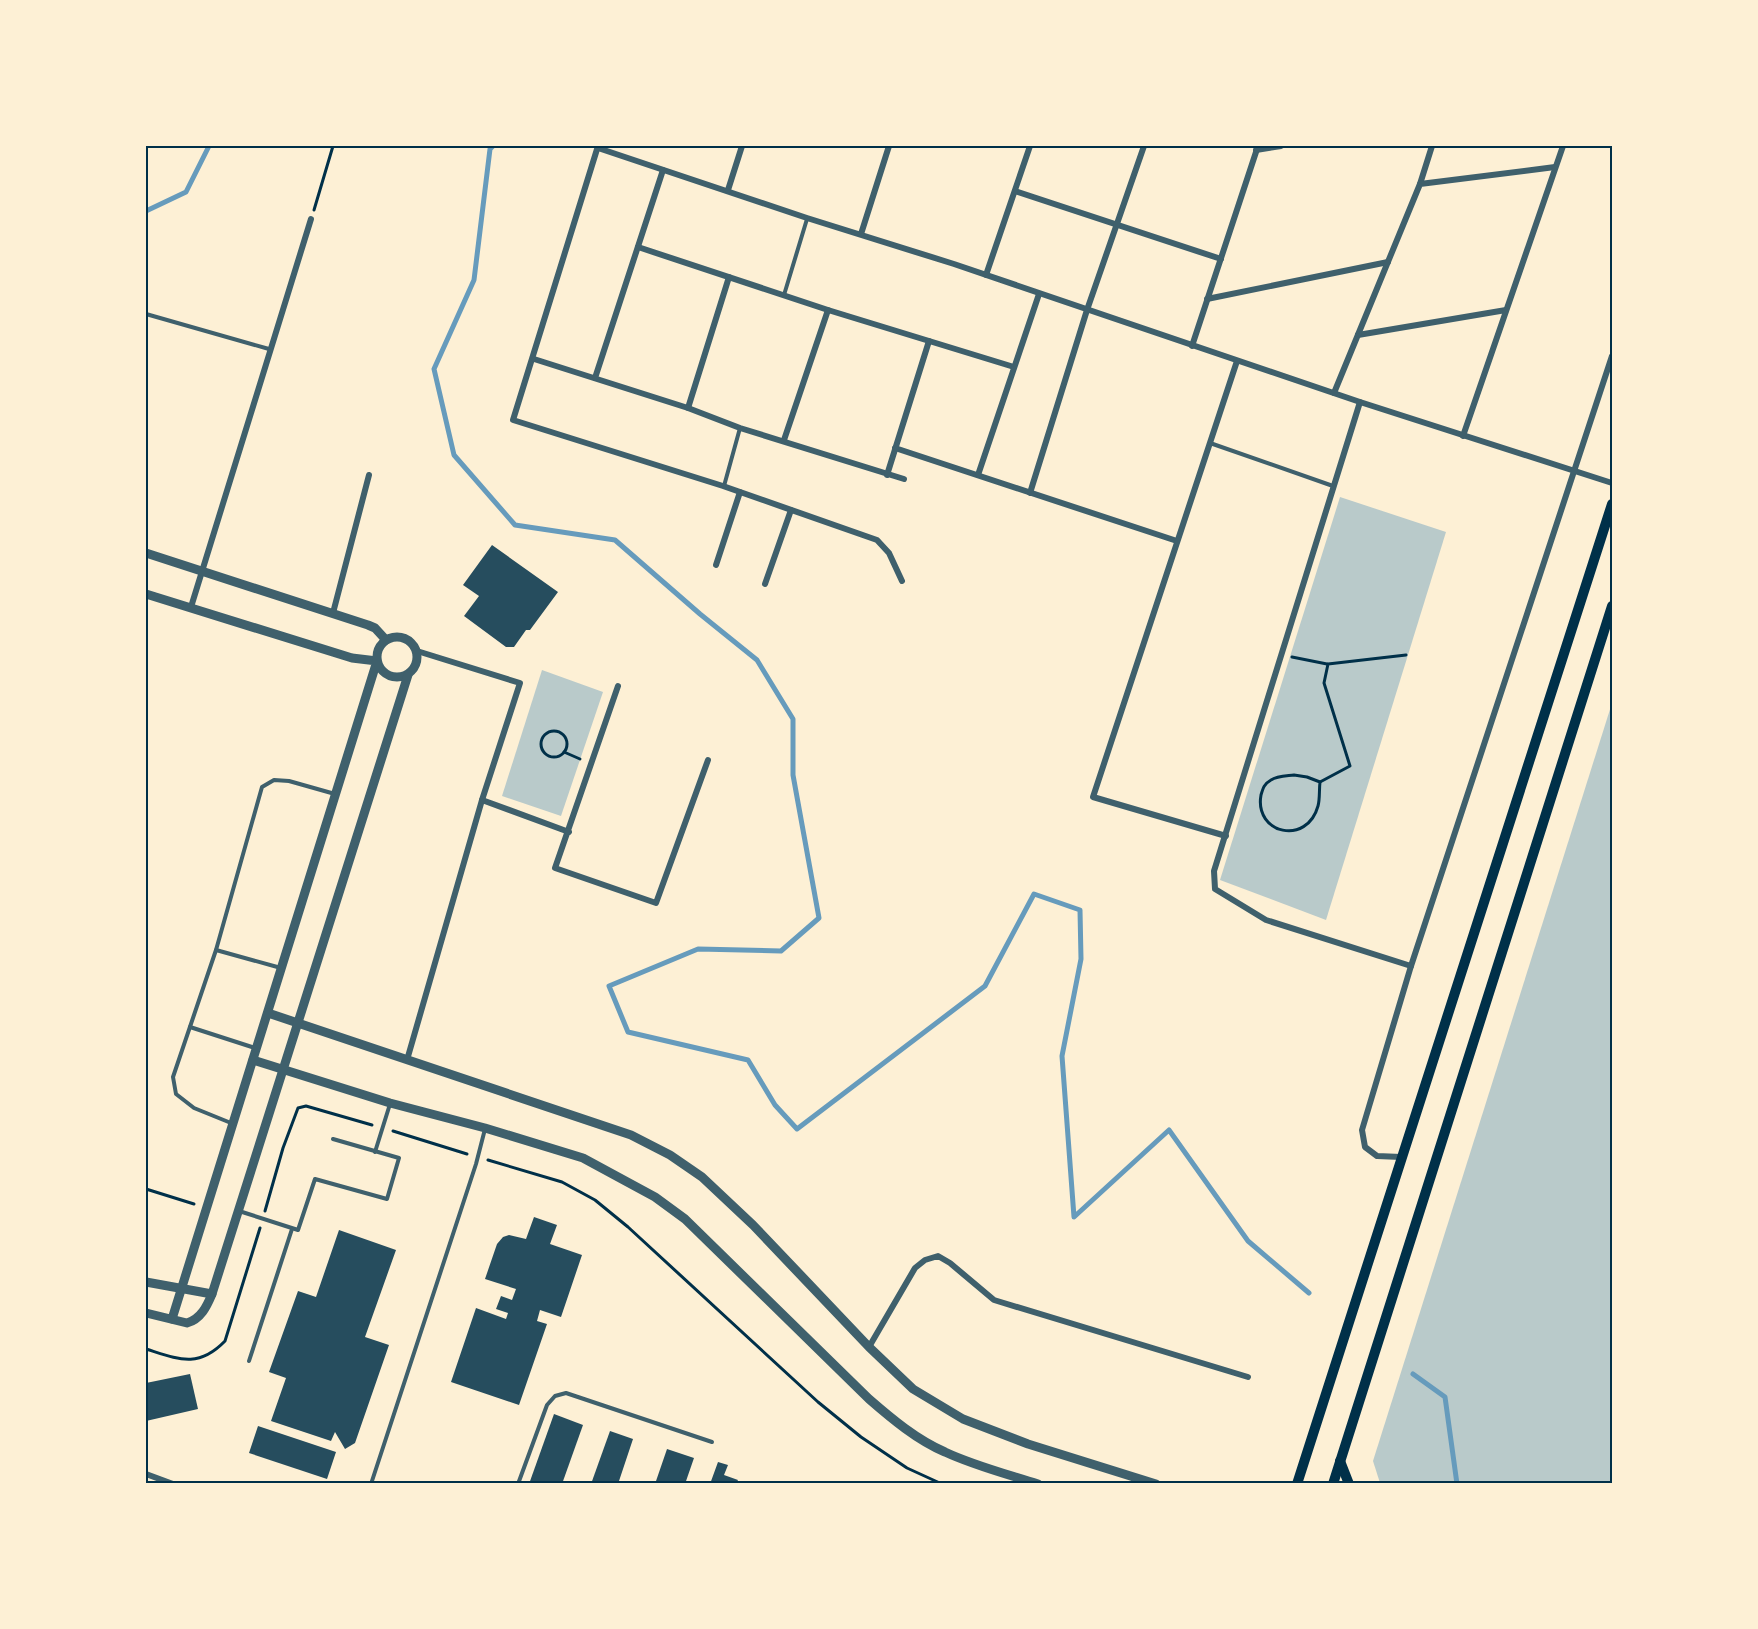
<svg xmlns="http://www.w3.org/2000/svg" width="1758" height="1629" font-family="'Space Grotesk',sans-serif">
  <rect width="100%" height="100%" fill="#fdf0d5"/>
  <g fill="#b9caca">
    <polygon points="1340,497 1446,532 1326,920 1220,880"/>
    <polygon points="542,670 603,692 561,816 502,796"/>
    <polygon points="1612,703 1612,1483 1380,1483 1373,1461"/>
  </g>
  <g fill="none" stroke-linecap="round" stroke-linejoin="round">
    <g stroke="#669bbc" stroke-width="5">
      <polyline points="493,146 490,149 474,280 434,369 454,455 515,525 615,540 700,614 757,660 793,719 793,775 819,918 781,951 698,949 609,986 628,1032 748,1060 775,1105 797,1129 985,986 1034,894 1080,910 1081,959 1062,1056 1074,1217 1169,1130 1248,1241 1309,1293"/>
      <polyline points="146,211 186,192 209,146"/>
      <polyline points="1413,1374 1445,1397 1457,1484"/>
    </g>
  </g>
  <g fill="#264d5e">
    <polygon points="492,545 558,592 530,630 526,630 514,647 506,647 464,616 479,596 463,585"/>
    <polygon points="534,1217 557,1225 550,1244 582,1255 561,1317 540,1310 537,1321 547,1324 519,1405 451,1382 476,1308 506,1319 508,1313 496,1309 501,1296 512,1300 516,1289 485,1279 497,1244 503,1237 509,1235 526,1239"/>
    <polygon points="339,1230 396,1250 365,1337 389,1345 355,1443 345,1449 335,1432 331,1441 271,1421 286,1378 269,1372 298,1291 316,1297"/>
    <polygon points="190,1374 198,1409 146,1421 146,1383"/>
    <polygon points="554,1414 583,1425 562,1484 529,1484"/>
    <polygon points="258,1426 336,1452 327,1479 249,1453"/>
    <polygon points="610,1431 633,1439 618,1484 591,1484"/>
    <polygon points="667,1449 694,1458 685,1484 655,1484"/>
    <polygon points="718,1462 728,1465 724,1475 738,1480 736,1484 710,1484"/>
  </g>
  <g fill="none" stroke-linecap="round" stroke-linejoin="round">
    <g stroke="#003049" stroke-width="3">
      <polyline points="314,210 333,146"/>
      <polyline points="1292,657 1327,664"/>
      <circle cx="554" cy="744" r="13"/>
      <polyline points="564,752 580,759"/>
      <path d="M1294 775 1307 777 1320 782C1319 790 1320 799 1318 806 1307 846 1254 834 1261 795 1263 788 1264 784 1271 780 1277 776 1287 776 1294 775Z"/>
      <polyline points="1320,782 1350,766 1324,683 1328,664 1406,655"/>
      <polyline points="393,1131 467,1154"/>
      <polyline points="488,1160 562,1182 595,1200 628,1227 818,1402 861,1437 907,1468 942,1484"/>
      <polyline points="146,1189 194,1204"/>
      <polyline points="265,1211 283,1148 298,1108 306,1106 372,1125"/>
      <path d="M146 1349C178 1359 198 1369 225 1341L260 1228"/>
    </g>
    <g stroke="#3f606c" stroke-width="4">
      <polyline points="784,295 807,219"/>
      <polyline points="146,314 269,349"/>
      <polyline points="1210,443 1333,486"/>
      <polyline points="724,486 740,428"/>
      <polyline points="216,950 281,968"/>
      <polyline points="190,1027 255,1048"/>
      <polyline points="231,1123 194,1108 176,1094 173,1077 216,950 262,787 274,780 289,781 335,794"/>
      <polyline points="375,1152 390,1104"/>
      <polyline points="239,1211 298,1230 315,1179 387,1199 399,1158 333,1139"/>
      <polyline points="249,1361 292,1229"/>
      <polyline points="371,1484 476,1164 485,1129"/>
      <polyline points="518,1484 547,1405 555,1396 566,1393 712,1442"/>
    </g>
    <g stroke="#3f606c" stroke-width="6">
      <polyline points="598,146 513,420 723,486 877,540 889,553 902,581"/>
      <polyline points="598,148 807,218 954,264 1360,402 1612,483"/>
      <polyline points="1256,150 1281,146"/>
      <polyline points="1420,184 1432,146"/>
      <polyline points="728,190 742,146"/>
      <polyline points="1015,191 1221,259"/>
      <polyline points="861,234 889,146"/>
      <polyline points="638,247 828,310 1014,367"/>
      <polyline points="986,275 1030,146"/>
      <polyline points="1207,299 1388,262"/>
      <polyline points="1358,335 1506,310"/>
      <polyline points="1192,346 1258,146"/>
      <polyline points="534,359 688,408 740,428 904,479"/>
      <polyline points="595,378 663,170"/>
      <polyline points="1334,393 1420,184 1555,167"/>
      <polyline points="1360,402 1214,871 1215,889 1266,920 1411,966"/>
      <polyline points="688,408 729,277"/>
      <polyline points="1463,436 1563,146"/>
      <polyline points="784,440 828,310"/>
      <polyline points="895,448 1177,541"/>
      <polyline points="887,475 929,341"/>
      <polyline points="978,475 1039,294"/>
      <polyline points="1030,493 1087,310 1144,146"/>
      <polyline points="716,565 740,492"/>
      <polyline points="765,584 791,510"/>
      <polyline points="191,607 311,219"/>
      <polyline points="333,613 369,475"/>
      <polyline points="618,686 555,868 656,903 708,760"/>
      <polyline points="482,800 569,832"/>
      <polyline points="1226,836 1093,797 1237,361"/>
      <polyline points="407,1060 482,800 520,683 417,651"/>
      <polyline points="1401,1157 1377,1156 1365,1147 1362,1130 1411,966 1612,356"/>
      <polyline points="869,1347 915,1268 925,1260 938,1256 950,1263 994,1300 1248,1377"/>
      <polyline points="146,1474 173,1484"/>
    </g>
    <g stroke="#3f606c" stroke-width="9">
      <polyline points="146,553 368,625 375,628 386,640"/>
      <polyline points="146,594 352,658 377,661 172,1319"/>
      <circle cx="397" cy="657" r="20"/>
      <polyline points="268,1013 631,1135 670,1155 702,1177 753,1225 869,1347 913,1389 963,1419 1028,1444 1156,1484"/>
      <path d="M253 1060 390 1103 485 1128 583 1158 655 1197 685 1219 869 1399C892 1419 917 1440 945 1452 975 1466 1007 1474 1038 1484"/>
      <polyline points="146,1282 212,1294"/>
      <path d="M146 1313 187 1323C201 1319 207 1306 212 1294L408 675"/>
    </g>
    <g stroke="#003049" stroke-width="10">
      <polyline points="1340,1461 1349,1484"/>
      <polyline points="1297,1484 1612,504"/>
      <polyline points="1333,1484 1612,606"/>
    </g>
  </g>
  <rect width="1758" height="1629" fill="none" stroke="#fdf0d5" stroke-width="294"/>
  <rect x="147" y="147" width="1464" height="1335" fill="none" stroke="#003049" stroke-width="2"/>
</svg>
